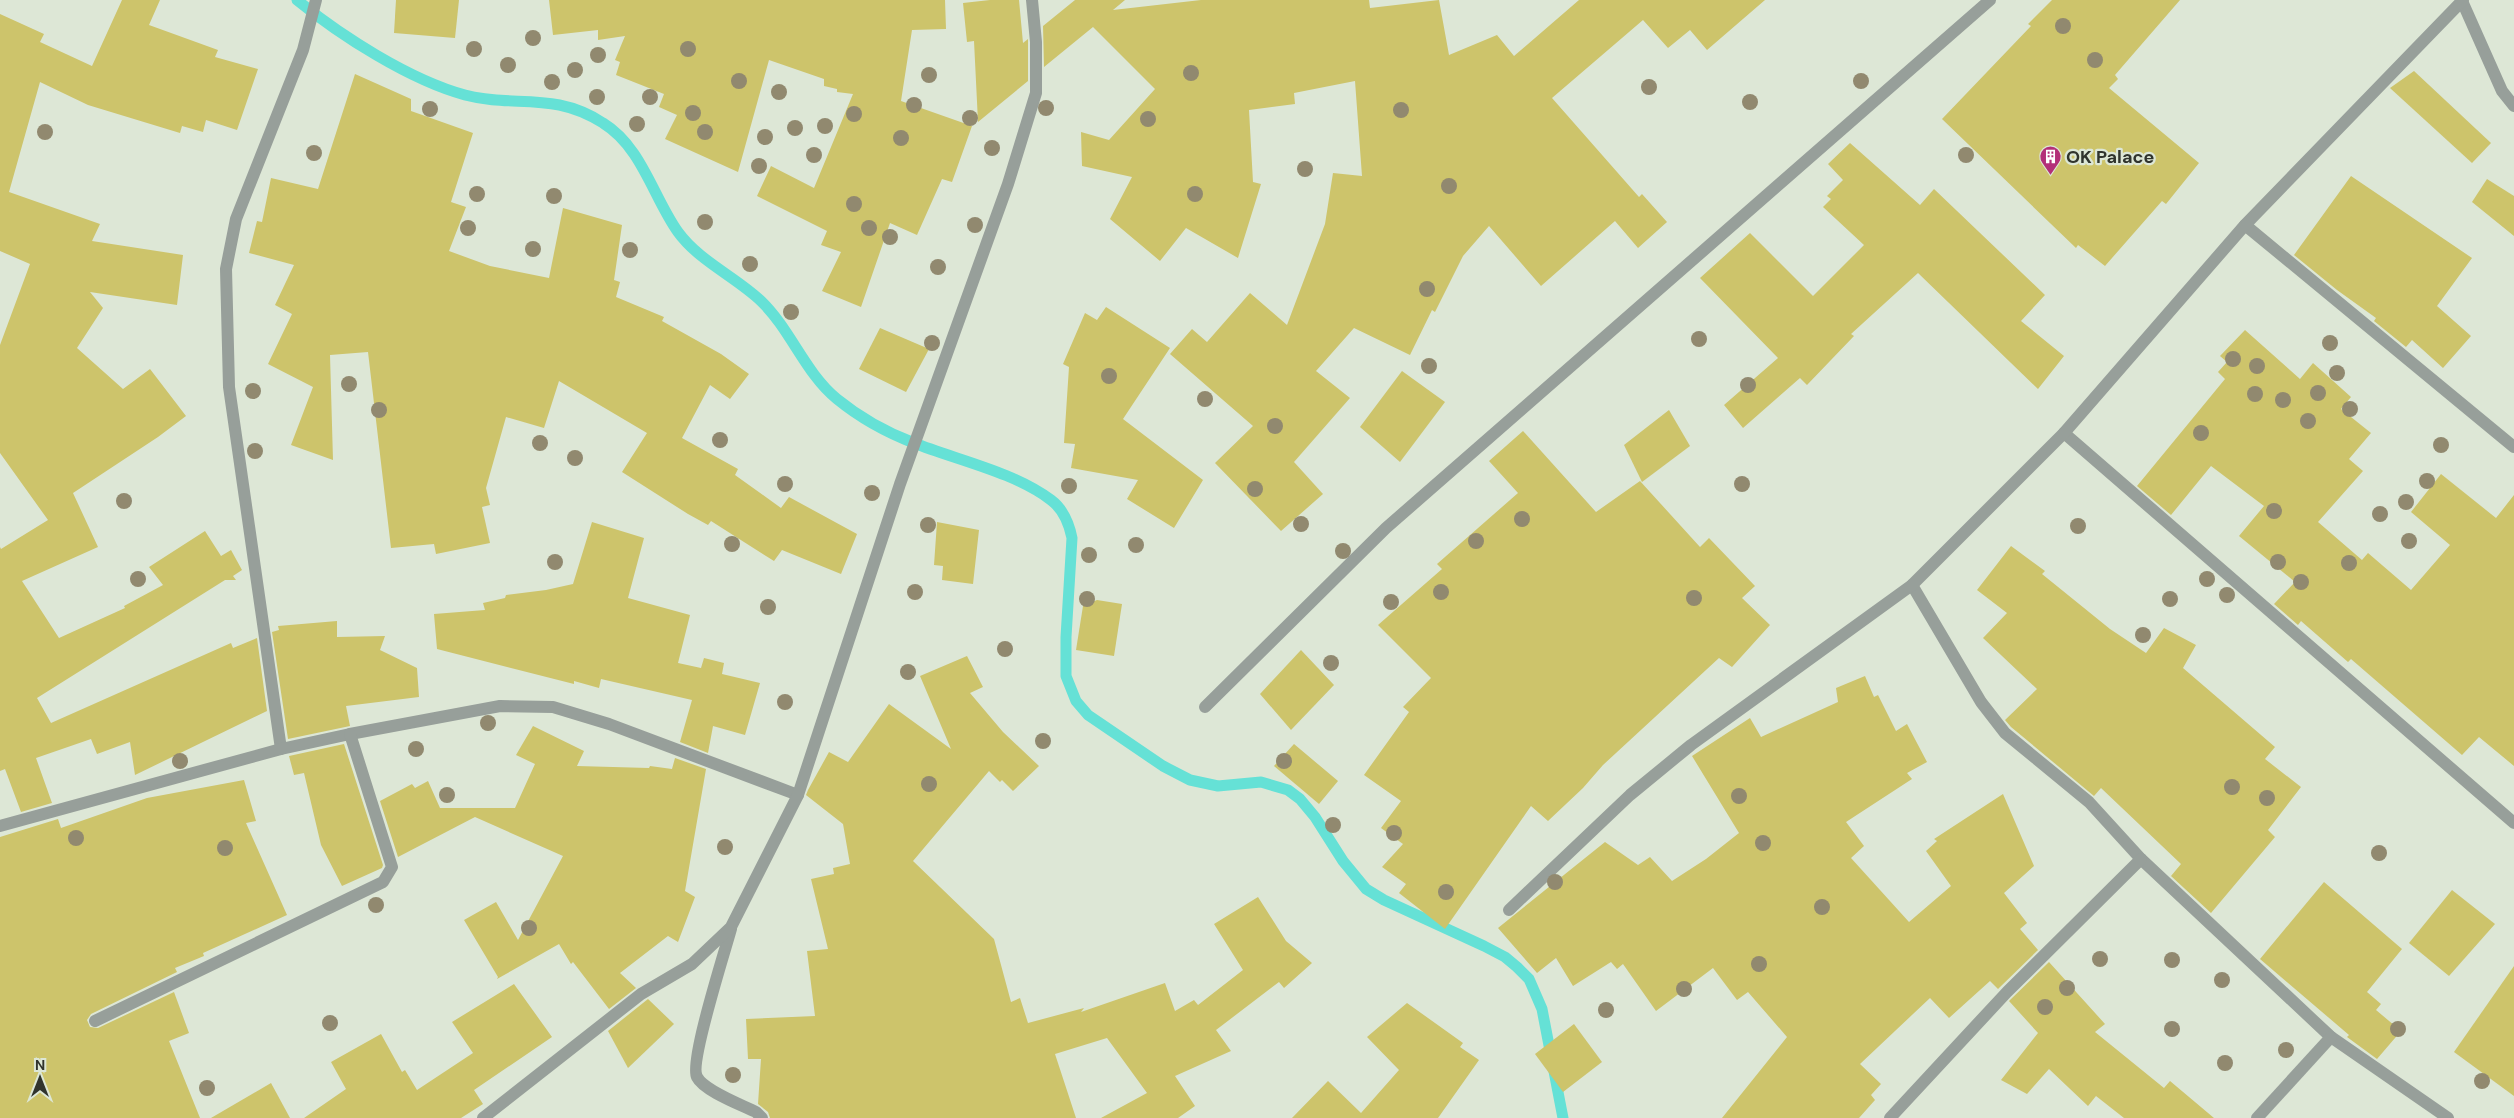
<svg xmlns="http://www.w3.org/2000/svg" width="2514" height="1118" font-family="'DM Sans',sans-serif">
  <rect width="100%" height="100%" fill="#dde7d6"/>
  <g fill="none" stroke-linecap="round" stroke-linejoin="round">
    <path stroke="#65e1d6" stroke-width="11" d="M297 0C341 36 410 80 465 95 514 108 554 91 603 123 642 147 653 197 678 232 699 261 736 277 761 301 791 330 805 373 837 399 859 417 888 433 914 443 957 460 1014 472 1051 500 1063 509 1069 523 1072 538L1066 637V676L1076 701 1088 715 1163 766 1190 780 1218 786 1261 782 1288 790 1300 799 1315 817 1343 861 1366 889 1384 900 1484 946 1505 957 1517 967 1529 979 1542 1009 1563 1118"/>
  </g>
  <g fill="#cdc46b">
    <polygon points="122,0 160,0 149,25 218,50 215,57 258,69 237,130 206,120 203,132 182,126 180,133 88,105 40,82 9,192 100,224 92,241 183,255 177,305 90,292 103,308 77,348 123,389 150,369 186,416 158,437 73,493 98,547 22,581 59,638 125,608 124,606 163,585 149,567 205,531 221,556 231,550 242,570 233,576 236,580 225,580 37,698 51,723 231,643 233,648 257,638 267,711 135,775 130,742 97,754 91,739 36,758 52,803 21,812 5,769 0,771 0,547 1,549 48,520 0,453 0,345 30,264 0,251 0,14 44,34 40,42 92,66"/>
    <polygon points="396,0 459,0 455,38 394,33"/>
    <polygon points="549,0 945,0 946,29 912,30 901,101 972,126 952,182 942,179 917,235 890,223 861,307 822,291 841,252 821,245 827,231 757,196 771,166 814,188 853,94 837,92 837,89 824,86 824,79 769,60 738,172 665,139 677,115 659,107 664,94 616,75 620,62 615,60 625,36 598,40 598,30 553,35"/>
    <polygon points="990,0 1019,0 1023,43 1028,39 1028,81 978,122 974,41 967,42 963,3"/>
    <polygon points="1075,0 1125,0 1113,10 1201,0 1369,0 1370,8 1439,0 1449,55 1497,35 1514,56 1579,0 1765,0 1707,50 1690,30 1668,48 1643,20 1552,98 1639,197 1642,194 1667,222 1638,248 1615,221 1541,286 1489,226 1463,256 1435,312 1432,310 1410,355 1354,328 1316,371 1350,398 1294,462 1323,494 1281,531 1215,463 1253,426 1170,354 1192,329 1207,342 1250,293 1287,325 1325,224 1333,173 1362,176 1355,81 1294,93 1295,104 1249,110 1253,182 1261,184 1238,258 1186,228 1160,261 1110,219 1132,177 1082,166 1081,132 1109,140 1155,89 1093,27 1044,67 1043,26"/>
    <polygon points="2052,0 2180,0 2115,75 2118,79 2109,88 2199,163 2166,204 2162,201 2105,266 2078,245 2076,248 1942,119 2031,26 2028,24"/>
    <polygon points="2414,71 2491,143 2472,163 2390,88"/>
    <polygon points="355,74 411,99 411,111 473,133 451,202 466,207 449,251 490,266 549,278 563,208 622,225 614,280 620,282 616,297 664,317 662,321 721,354 749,374 730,399 710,385 682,438 738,469 735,475 781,508 789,497 857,534 841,574 782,550 774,561 711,521 708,525 688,514 622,472 647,433 559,381 544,428 506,417 486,488 490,505 482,507 490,543 436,554 434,544 391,548 368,352 330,355 333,460 291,445 313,387 268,364 292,314 275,305 294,265 249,253 257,221 262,222 271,178 318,189"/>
    <polygon points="1850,143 1920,205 1934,189 2045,295 2021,321 2064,356 2038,389 1918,273 1851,334 1854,336 1807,385 1800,378 1743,428 1724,405 1778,358 1700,278 1750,233 1813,296 1864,245 1823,207 1831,199 1827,196 1843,180 1828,164"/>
    <polygon points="2351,176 2472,258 2437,306 2471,336 2443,368 2412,340 2406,347 2374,321 2376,318 2337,290 2294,255"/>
    <polygon points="2487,179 2514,196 2514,236 2472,202"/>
    <polygon points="1106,307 1170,348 1123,419 1203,480 1174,528 1127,499 1138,480 1071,468 1075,444 1064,443 1069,367 1063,364 1085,313 1097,320"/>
    <polygon points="880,328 929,349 906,392 859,369"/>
    <polygon points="2245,330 2300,379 2313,363 2351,397 2341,409 2371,433 2349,459 2363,471 2318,522 2362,560 2368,553 2411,590 2450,545 2411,512 2441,474 2496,518 2514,495 2514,766 2479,737 2462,755 2351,659 2348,662 2301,621 2298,625 2274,604 2295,582 2239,536 2264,506 2211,466 2171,515 2137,486 2225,379 2218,372 2227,362 2220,356"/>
    <polygon points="1402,371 1445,402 1400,462 1360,427"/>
    <polygon points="1669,410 1690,446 1642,482 1624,445"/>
    <polygon points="1523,431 1596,512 1640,481 1700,547 1709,538 1755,586 1742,598 1770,625 1732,667 1719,658 1603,765 1583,788 1548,821 1531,806 1445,929 1399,893 1406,884 1382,867 1403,844 1381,828 1401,801 1364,775 1409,712 1403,707 1431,678 1378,625 1442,569 1437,564 1518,493 1489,461"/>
    <polygon points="592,522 644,538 628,598 690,615 678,663 701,668 704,658 724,663 722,674 760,683 745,735 713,726 708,753 680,742 692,700 601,679 599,688 574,681 574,684 437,649 434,614 485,610 483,603 505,598 506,595 546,590 573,584"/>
    <polygon points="937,522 979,530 973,584 942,580 943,566 934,565"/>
    <polygon points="2011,546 2045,571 2042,574 2110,629 2146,653 2164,628 2196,645 2183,668 2275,747 2265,759 2301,787 2268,830 2275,837 2211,913 2171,876 2181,864 2101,788 2094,796 2011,727 2005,720 2037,689 1983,638 2007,613 1977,590"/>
    <polygon points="1097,600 1122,604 1114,656 1076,650 1083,606"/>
    <polygon points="337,621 337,637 385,636 380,650 417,668 419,697 346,706 350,726 288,739 272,632 279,630 278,626"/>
    <polygon points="1301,650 1334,685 1291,730 1260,694"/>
    <polygon points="967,656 983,687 970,693 1003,732 1039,766 1013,791 1002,780 1000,782 989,771 913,861 994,939 1011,1002 1020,998 1028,1023 1084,1008 1081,1012 1165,983 1175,1011 1194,1000 1198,1005 1243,970 1214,924 1258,897 1286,941 1312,963 1284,988 1279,982 1216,1030 1231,1051 1175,1076 1195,1106 1178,1118 1101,1118 1147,1093 1107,1038 1055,1054 1076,1118 770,1118 768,1112 758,1104 761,1059 748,1059 746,1019 815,1016 807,951 828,949 811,879 834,874 833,868 850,864 843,824 806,795 808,790 829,752 848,762 889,704 951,749 920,676"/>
    <polygon points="1865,676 1874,697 1878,695 1896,731 1907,724 1927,762 1907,773 1912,779 1846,822 1864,846 1851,858 1909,922 1951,886 1926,851 1937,841 1934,839 2003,794 2034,866 2004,893 2027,923 2020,929 2038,950 1998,989 1990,981 1949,1018 1930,998 1860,1064 1881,1084 1871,1095 1875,1100 1859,1118 1722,1118 1787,1037 1748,992 1737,1000 1713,968 1656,1011 1623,964 1617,969 1611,962 1573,986 1556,958 1537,973 1498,928 1605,842 1638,865 1650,857 1672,881 1706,859 1739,833 1692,756 1750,718 1761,737 1838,702 1836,688"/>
    <polygon points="533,726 584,751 577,766 649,768 650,766 672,769 675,758 706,769 685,891 695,897 678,942 668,936 620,973 636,988 609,1009 573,962 571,964 559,944 497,979 498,977 464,920 496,902 518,940 563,856 475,817 398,857 380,801 412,784 415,788 428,781 440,808 515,808 535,764 516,755"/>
    <polygon points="344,744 383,865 382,868 342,886 321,845 304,773 294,775 289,756"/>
    <polygon points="1294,744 1338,781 1319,804 1274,766"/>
    <polygon points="244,780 256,821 246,823 287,915 203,953 204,956 175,968 177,972 91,1014 87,1020 90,1027 98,1028 174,992 189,1033 169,1041 200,1118 0,1118 0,837 58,819 61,828 147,798"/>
    <polygon points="2324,882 2402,949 2367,992 2381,1004 2376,1010 2401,1031 2377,1059 2347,1037 2349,1035 2260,959"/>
    <polygon points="2452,890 2495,924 2449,976 2409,943"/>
    <polygon points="2049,962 2105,1024 2095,1032 2164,1088 2170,1081 2214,1118 2124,1118 2096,1096 2088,1106 2049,1069 2027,1094 2001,1080 2038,1033 2009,1001"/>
    <polygon points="2514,966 2514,1096 2454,1052"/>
    <polygon points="514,984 552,1037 474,1090 483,1104 461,1118 304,1118 346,1089 331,1062 381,1034 402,1072 405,1070 417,1090 473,1053 452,1022"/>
    <polygon points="648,999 674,1024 628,1068 608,1031"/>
    <polygon points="1407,1003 1463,1043 1460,1047 1479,1060 1438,1118 1292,1118 1328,1081 1361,1113 1399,1070 1367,1037"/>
    <polygon points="1574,1024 1602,1062 1563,1092 1535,1054"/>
    <polygon points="271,1083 290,1118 211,1118"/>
  </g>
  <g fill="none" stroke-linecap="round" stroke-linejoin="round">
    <g stroke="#979f9a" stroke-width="12">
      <polyline points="2462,1 2502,91 2514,106"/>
      <polyline points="2245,225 2514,447"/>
      <polyline points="2064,433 2514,823"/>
      <polyline points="1912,585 1981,702 2005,733 2089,802 2141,859 2331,1037 2448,1118"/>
      <polyline points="1205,707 1386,528 1990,0"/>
      <polyline points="281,749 229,387 226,269 236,219 303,50 316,0"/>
      <polyline points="0,826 281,749 350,734 500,706 553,707 609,724 798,795"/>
      <polyline points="1509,910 1630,795 1691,745 1912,585 2064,433 2245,225 2463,0"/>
      <path d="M731 929C725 951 689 1063 697 1077 704 1091 742 1105 756 1112L762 1118"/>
      <polyline points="95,1021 383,882 392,867 350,734"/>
      <polyline points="483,1118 641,994 692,964 731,927 798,795 900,484 1008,184 1036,93 1036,42 1032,0"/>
      <polyline points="1890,1118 2007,992 2141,859"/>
      <polyline points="2257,1118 2331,1037"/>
    </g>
  </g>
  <g fill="#91896f">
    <circle cx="2063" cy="26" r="8"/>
    <circle cx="533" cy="38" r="8"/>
    <circle cx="474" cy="49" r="8"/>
    <circle cx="688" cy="49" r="8"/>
    <circle cx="598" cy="55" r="8"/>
    <circle cx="2095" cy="60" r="8"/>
    <circle cx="508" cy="65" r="8"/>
    <circle cx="575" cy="70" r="8"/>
    <circle cx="1191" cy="73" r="8"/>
    <circle cx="929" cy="75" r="8"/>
    <circle cx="739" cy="81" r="8"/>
    <circle cx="1861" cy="81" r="8"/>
    <circle cx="552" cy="82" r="8"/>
    <circle cx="1649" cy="87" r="8"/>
    <circle cx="779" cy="92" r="8"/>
    <circle cx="597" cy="97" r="8"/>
    <circle cx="650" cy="97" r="8"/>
    <circle cx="1750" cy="102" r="8"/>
    <circle cx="914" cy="105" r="8"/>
    <circle cx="1046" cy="108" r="8"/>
    <circle cx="430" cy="109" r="8"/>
    <circle cx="1401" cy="110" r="8"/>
    <circle cx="693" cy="113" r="8"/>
    <circle cx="854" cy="114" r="8"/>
    <circle cx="970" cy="118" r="8"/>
    <circle cx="1148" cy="119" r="8"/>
    <circle cx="637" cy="124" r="8"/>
    <circle cx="825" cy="126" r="8"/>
    <circle cx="795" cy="128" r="8"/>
    <circle cx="45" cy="132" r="8"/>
    <circle cx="705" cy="132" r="8"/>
    <circle cx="765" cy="137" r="8"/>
    <circle cx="901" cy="138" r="8"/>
    <circle cx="992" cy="148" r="8"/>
    <circle cx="314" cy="153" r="8"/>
    <circle cx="814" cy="155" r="8"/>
    <circle cx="1966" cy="155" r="8"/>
    <circle cx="759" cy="166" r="8"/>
    <circle cx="1305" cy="169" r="8"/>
    <circle cx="1449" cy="186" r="8"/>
    <circle cx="477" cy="194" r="8"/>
    <circle cx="1195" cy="194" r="8"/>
    <circle cx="554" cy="196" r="8"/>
    <circle cx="854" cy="204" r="8"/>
    <circle cx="705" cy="222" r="8"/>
    <circle cx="975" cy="225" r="8"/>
    <circle cx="468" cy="228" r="8"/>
    <circle cx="869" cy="228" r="8"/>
    <circle cx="890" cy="237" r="8"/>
    <circle cx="533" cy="249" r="8"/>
    <circle cx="630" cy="250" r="8"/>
    <circle cx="750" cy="264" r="8"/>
    <circle cx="938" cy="267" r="8"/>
    <circle cx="1427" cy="289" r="8"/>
    <circle cx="791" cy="312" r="8"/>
    <circle cx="1699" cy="339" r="8"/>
    <circle cx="932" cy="343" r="8"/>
    <circle cx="2330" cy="343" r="8"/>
    <circle cx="2233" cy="359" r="8"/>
    <circle cx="1429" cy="366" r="8"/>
    <circle cx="2257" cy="366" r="8"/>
    <circle cx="2337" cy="373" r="8"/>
    <circle cx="1109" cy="376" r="8"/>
    <circle cx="349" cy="384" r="8"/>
    <circle cx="1748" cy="385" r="8"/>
    <circle cx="253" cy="391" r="8"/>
    <circle cx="2318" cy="393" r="8"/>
    <circle cx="2255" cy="394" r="8"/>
    <circle cx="1205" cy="399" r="8"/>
    <circle cx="2283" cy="400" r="8"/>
    <circle cx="2350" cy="409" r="8"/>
    <circle cx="379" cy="410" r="8"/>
    <circle cx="2308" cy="421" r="8"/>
    <circle cx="1275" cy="426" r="8"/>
    <circle cx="2201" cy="433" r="8"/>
    <circle cx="720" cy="440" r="8"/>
    <circle cx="540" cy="443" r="8"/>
    <circle cx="2441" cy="445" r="8"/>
    <circle cx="255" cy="451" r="8"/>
    <circle cx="575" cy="458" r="8"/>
    <circle cx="2427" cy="481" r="8"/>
    <circle cx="785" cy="484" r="8"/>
    <circle cx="1742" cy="484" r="8"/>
    <circle cx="1069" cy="486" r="8"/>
    <circle cx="1255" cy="489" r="8"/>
    <circle cx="872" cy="493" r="8"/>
    <circle cx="124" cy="501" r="8"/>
    <circle cx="2406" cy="502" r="8"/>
    <circle cx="2274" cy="511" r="8"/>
    <circle cx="2380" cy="514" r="8"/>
    <circle cx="1522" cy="519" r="8"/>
    <circle cx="1301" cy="524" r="8"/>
    <circle cx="928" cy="525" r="8"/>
    <circle cx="2078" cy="526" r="8"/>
    <circle cx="1476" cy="541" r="8"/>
    <circle cx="2409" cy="541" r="8"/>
    <circle cx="732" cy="544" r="8"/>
    <circle cx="1136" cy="545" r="8"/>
    <circle cx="1343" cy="551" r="8"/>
    <circle cx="1089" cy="555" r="8"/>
    <circle cx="555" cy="562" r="8"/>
    <circle cx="2278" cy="562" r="8"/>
    <circle cx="2349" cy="563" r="8"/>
    <circle cx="138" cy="579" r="8"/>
    <circle cx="2207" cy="579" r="8"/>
    <circle cx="2301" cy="582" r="8"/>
    <circle cx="915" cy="592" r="8"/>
    <circle cx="1441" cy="592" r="8"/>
    <circle cx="2227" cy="595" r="8"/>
    <circle cx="1694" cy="598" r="8"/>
    <circle cx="1087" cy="599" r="8"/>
    <circle cx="2170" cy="599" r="8"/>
    <circle cx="1391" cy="602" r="8"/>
    <circle cx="768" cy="607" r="8"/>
    <circle cx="2143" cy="635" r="8"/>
    <circle cx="1005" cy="649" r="8"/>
    <circle cx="1331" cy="663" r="8"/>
    <circle cx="908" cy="672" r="8"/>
    <circle cx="785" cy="702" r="8"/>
    <circle cx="488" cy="723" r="8"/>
    <circle cx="1043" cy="741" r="8"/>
    <circle cx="416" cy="749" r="8"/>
    <circle cx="180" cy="761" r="8"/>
    <circle cx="1284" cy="761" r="8"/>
    <circle cx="929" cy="784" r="8"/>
    <circle cx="2232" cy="787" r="8"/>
    <circle cx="447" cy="795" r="8"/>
    <circle cx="1739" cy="796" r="8"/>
    <circle cx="2267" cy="798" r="8"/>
    <circle cx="1333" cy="825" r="8"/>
    <circle cx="1394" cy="833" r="8"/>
    <circle cx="76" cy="838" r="8"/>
    <circle cx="1763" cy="843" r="8"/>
    <circle cx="725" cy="847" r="8"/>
    <circle cx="225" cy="848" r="8"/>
    <circle cx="2379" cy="853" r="8"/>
    <circle cx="1555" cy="882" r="8"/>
    <circle cx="1446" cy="892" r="8"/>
    <circle cx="376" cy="905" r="8"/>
    <circle cx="1822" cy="907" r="8"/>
    <circle cx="529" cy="928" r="8"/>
    <circle cx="2100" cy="959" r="8"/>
    <circle cx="2172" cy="960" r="8"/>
    <circle cx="1759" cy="964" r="8"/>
    <circle cx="2222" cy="980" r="8"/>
    <circle cx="2067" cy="988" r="8"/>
    <circle cx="1684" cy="989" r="8"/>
    <circle cx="2045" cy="1007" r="8"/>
    <circle cx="1606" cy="1010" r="8"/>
    <circle cx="330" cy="1023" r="8"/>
    <circle cx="2172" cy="1029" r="8"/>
    <circle cx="2398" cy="1029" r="8"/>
    <circle cx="2286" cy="1050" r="8"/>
    <circle cx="2225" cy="1063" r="8"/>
    <circle cx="733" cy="1075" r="8"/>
    <circle cx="2482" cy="1081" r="8"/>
    <circle cx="207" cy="1088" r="8"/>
  </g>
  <defs>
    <symbol id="building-pin" viewBox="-11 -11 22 30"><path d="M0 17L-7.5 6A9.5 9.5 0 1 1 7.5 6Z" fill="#b32f78" stroke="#dde7d6"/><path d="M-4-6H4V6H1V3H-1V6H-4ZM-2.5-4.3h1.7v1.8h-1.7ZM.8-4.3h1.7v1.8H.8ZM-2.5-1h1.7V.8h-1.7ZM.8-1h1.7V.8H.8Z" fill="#fff"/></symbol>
  </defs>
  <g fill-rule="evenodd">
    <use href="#building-pin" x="2038" y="144" width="25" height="34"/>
  </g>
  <g text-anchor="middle" stroke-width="4.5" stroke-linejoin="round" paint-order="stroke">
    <g font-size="18" font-weight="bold" fill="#30342d" stroke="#dde7d6" text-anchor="start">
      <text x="2066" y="163">OK Palace</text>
    </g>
  </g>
  <g transform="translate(40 1078)" stroke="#dde7d6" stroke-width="4" paint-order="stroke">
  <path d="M0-4L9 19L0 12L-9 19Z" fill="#30342d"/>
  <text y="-8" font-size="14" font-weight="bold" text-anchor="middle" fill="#30342d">N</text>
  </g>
</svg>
